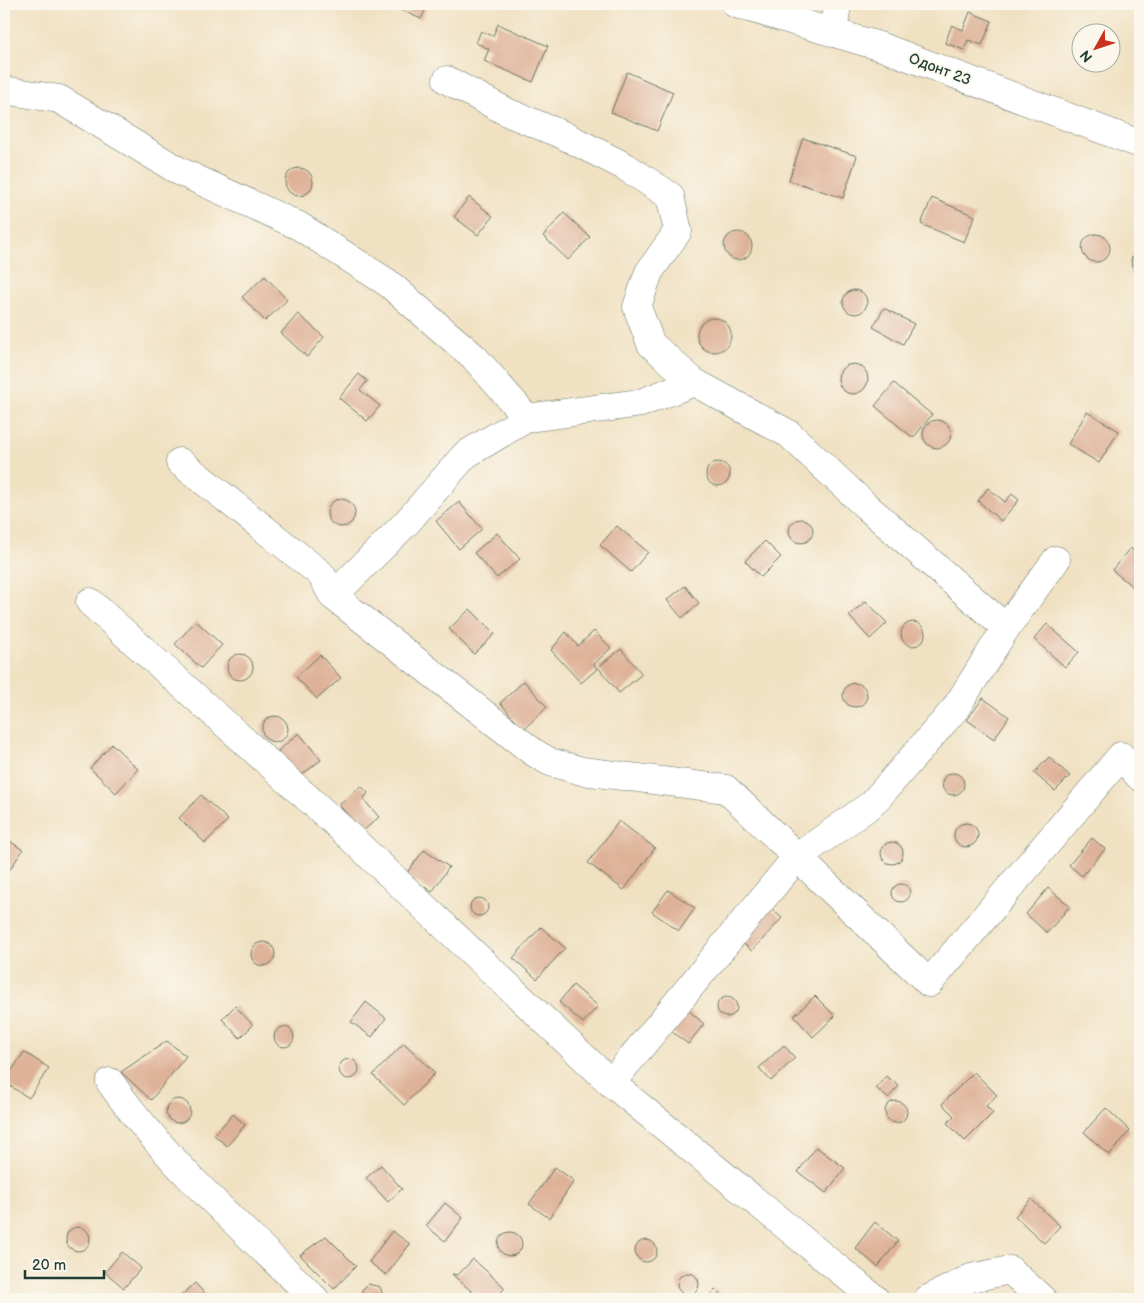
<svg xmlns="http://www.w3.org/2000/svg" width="1144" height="1303" font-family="'Balsamiq Sans',sans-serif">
  <rect width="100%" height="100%" fill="#fbf7ec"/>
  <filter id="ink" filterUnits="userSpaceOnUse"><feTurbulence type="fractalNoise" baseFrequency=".02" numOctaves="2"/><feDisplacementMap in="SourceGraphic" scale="10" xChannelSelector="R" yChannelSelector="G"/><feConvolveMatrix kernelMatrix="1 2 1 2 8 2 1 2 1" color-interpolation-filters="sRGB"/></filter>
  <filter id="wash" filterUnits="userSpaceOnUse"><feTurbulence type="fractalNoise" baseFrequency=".0096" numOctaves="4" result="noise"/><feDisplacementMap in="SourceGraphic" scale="20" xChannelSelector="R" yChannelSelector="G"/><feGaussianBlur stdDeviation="1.12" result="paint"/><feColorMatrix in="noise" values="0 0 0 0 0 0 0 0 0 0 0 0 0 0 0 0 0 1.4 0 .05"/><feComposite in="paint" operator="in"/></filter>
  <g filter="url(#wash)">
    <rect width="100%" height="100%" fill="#f0e1c2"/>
    <g id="blocks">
      <g fill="#deb299">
        <polygon points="388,4 428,4 421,19"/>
        <polygon points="970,12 992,21 982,45 968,40 964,50 945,43 952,25 963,30"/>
        <polygon points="498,24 548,46 533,82 484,61 489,49 476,43 481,31 493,36"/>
        <polygon points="627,72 673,92 657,131 611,112"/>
        <polygon points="803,138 857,156 843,198 789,180"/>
        <circle cx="299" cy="182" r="14"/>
        <polygon points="469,197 493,216 478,235 454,217"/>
        <polygon points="932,198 975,216 964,242 921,224"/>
        <polygon points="564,213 590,237 568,260 543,236"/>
        <circle cx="738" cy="246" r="14"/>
        <circle cx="1096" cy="248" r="14"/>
        <polygon points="1140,250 1140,277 1133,270 1131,261 1132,257"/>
        <polygon points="265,276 287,300 265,321 242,297"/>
        <circle cx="855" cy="302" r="12"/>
        <polygon points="884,308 914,324 903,344 873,327"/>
        <polygon points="298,314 324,337 307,357 281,333"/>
        <circle cx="714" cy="335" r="17"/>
        <circle cx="853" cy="379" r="15"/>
        <polygon points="359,374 367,381 360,390 380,406 367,421 339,398"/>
        <polygon points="894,383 932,415 913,438 875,406"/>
        <polygon points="1087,412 1119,431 1099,463 1068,444"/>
        <circle cx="937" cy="434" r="14"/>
        <circle cx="718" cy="474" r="12"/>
        <polygon points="988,488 1005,502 1012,494 1019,500 1001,521 978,501"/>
        <circle cx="341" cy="513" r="14"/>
        <polygon points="459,502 482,529 459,549 436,521"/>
        <circle cx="801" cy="531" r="12"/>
        <polygon points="617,526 648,552 631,572 600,545"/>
        <polygon points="497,533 520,559 497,578 474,553"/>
        <polygon points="765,541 781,557 761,577 745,561"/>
        <polygon points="1130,548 1140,556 1139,592 1112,570"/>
        <polygon points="685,586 699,603 682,618 667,600"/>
        <polygon points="866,601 887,623 870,639 849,616"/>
        <polygon points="470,609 495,634 474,654 449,629"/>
        <polygon points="196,621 222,645 201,668 175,644"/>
        <circle cx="913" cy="634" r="12"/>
        <polygon points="1047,624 1079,652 1065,667 1034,639"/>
        <polygon points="594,631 611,648 594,664 597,669 581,683 551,650 566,632 578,646"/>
        <polygon points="621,649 642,674 619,693 598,667"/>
        <circle cx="240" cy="667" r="13"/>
        <polygon points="320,655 341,678 317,699 296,677"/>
        <polygon points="524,681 547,707 524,729 500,703"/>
        <circle cx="855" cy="695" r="12"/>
        <polygon points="983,698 1009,717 994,739 967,720"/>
        <circle cx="275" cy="729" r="13"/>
        <polygon points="299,733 321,760 299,777 278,751"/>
        <polygon points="112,744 138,769 116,793 90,768"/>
        <polygon points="1049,757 1070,776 1055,791 1034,773"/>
        <circle cx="953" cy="784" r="11"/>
        <polygon points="361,786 368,793 363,799 379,817 362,832 339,805"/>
        <polygon points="201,795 228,820 205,843 179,818"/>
        <polygon points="619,821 655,848 624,890 588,863"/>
        <circle cx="966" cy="835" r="12"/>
        <polygon points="4,837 23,850 4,878"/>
        <polygon points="1092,838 1105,849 1082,876 1069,865"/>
        <circle cx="892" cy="853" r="11"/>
        <polygon points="424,850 449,867 432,892 406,874"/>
        <circle cx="901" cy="893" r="9"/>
        <polygon points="1048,888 1070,906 1047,933 1026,914"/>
        <polygon points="668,890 695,908 679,931 652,912"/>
        <circle cx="479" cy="907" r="9"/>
        <polygon points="768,906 782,918 752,951 739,940"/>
        <polygon points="541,927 565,948 537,979 513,958"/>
        <circle cx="263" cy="954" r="12"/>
        <polygon points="573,985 598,1006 583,1023 559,1002"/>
        <polygon points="815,996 835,1016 813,1037 794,1016"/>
        <circle cx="727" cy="1007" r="10"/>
        <polygon points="366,1002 386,1018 372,1037 351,1022"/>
        <polygon points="235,1006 253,1025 240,1038 222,1019"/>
        <polygon points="688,1010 704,1024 688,1044 671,1031"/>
        <circle cx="284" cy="1037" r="10"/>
        <polygon points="167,1041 186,1056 151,1100 121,1072"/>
        <polygon points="404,1043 435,1073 404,1105 373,1075"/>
        <polygon points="784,1045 795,1058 771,1081 759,1068"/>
        <polygon points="24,1052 49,1068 29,1098 4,1082"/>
        <circle cx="349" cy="1069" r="10"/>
        <polygon points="974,1072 997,1095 986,1106 993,1113 965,1141 947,1123 954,1116 942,1104"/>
        <polygon points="886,1076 899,1086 888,1098 876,1088"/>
        <circle cx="178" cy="1111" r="12"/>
        <circle cx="896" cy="1112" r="11"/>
        <polygon points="1106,1108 1130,1131 1109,1155 1084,1132"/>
        <polygon points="233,1114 245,1125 227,1146 214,1135"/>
        <polygon points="816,1147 845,1168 826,1193 798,1172"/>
        <polygon points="381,1165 402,1189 388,1202 366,1178"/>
        <polygon points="555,1167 574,1181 549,1218 529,1204"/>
        <polygon points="1031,1199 1060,1226 1044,1243 1015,1216"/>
        <polygon points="445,1203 463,1218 445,1241 426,1226"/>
        <polygon points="875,1222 898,1241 878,1267 855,1248"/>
        <circle cx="78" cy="1239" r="12"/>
        <polygon points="392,1231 410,1244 386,1275 369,1262"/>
        <circle cx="510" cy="1244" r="12"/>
        <polygon points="326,1236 356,1266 334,1289 300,1255"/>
        <circle cx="646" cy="1251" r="11"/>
        <polygon points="122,1252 141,1268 124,1288 105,1272"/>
        <polygon points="473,1259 505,1288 494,1299 480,1299 452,1274 458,1275"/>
        <circle cx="688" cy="1284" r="11"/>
        <polygon points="195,1283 210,1299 177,1299"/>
        <polygon points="368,1284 380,1287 383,1295 382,1299 362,1299 362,1290"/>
        <polygon points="716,1289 725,1299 707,1299"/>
      </g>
    </g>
  </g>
  <g filter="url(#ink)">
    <use href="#blocks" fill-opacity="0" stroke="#687666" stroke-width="1"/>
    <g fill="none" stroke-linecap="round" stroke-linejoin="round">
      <defs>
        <g id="minor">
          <polyline points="736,4 882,47 1140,144"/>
          <polyline points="833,33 837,4"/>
          <polyline points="447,80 509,113 563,135 626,167 670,196 678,231 649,272 637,307 651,344 694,382"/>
          <polyline points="4,90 59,99 179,171 299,226 388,283 474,357 527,418 465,455 408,521 333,596"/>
          <polyline points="527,418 641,403 694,382 789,434 866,506 1006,628"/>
          <polyline points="180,462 321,574 333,596 533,752 550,762 582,771 726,789 929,983 1121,756 1140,777"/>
          <polyline points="90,602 332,820 611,1083 875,1299"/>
          <path d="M110 1082C166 1162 245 1231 315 1299"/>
          <polyline points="611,1083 796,858 872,804 955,709 1006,628 1056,560"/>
          <polyline points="928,1299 971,1278 1010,1270 1042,1299"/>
        </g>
      </defs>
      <use href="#minor" stroke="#687666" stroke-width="29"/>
      <use href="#minor" stroke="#fff" stroke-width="28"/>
    </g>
  </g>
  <g text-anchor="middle" stroke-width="4" stroke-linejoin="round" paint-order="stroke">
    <g font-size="15" fill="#1f3d34" stroke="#fbf7ec">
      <text transform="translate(940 69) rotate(21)" y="5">Одонт 23</text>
    </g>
  </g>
  <rect width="1144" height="1303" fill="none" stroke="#fbf7ec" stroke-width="20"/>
  <g transform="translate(1096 48) rotate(230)"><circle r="24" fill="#fbf7ec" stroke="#a3ada2"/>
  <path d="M0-4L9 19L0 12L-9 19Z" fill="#c8321e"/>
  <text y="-8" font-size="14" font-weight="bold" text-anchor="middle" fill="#1f3d34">N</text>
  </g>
  <path d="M25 1270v8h79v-8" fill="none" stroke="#1f3d34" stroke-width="2.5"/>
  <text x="32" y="1270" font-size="15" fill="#1f3d34" stroke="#fbf7ec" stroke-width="4" paint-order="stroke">20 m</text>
</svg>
